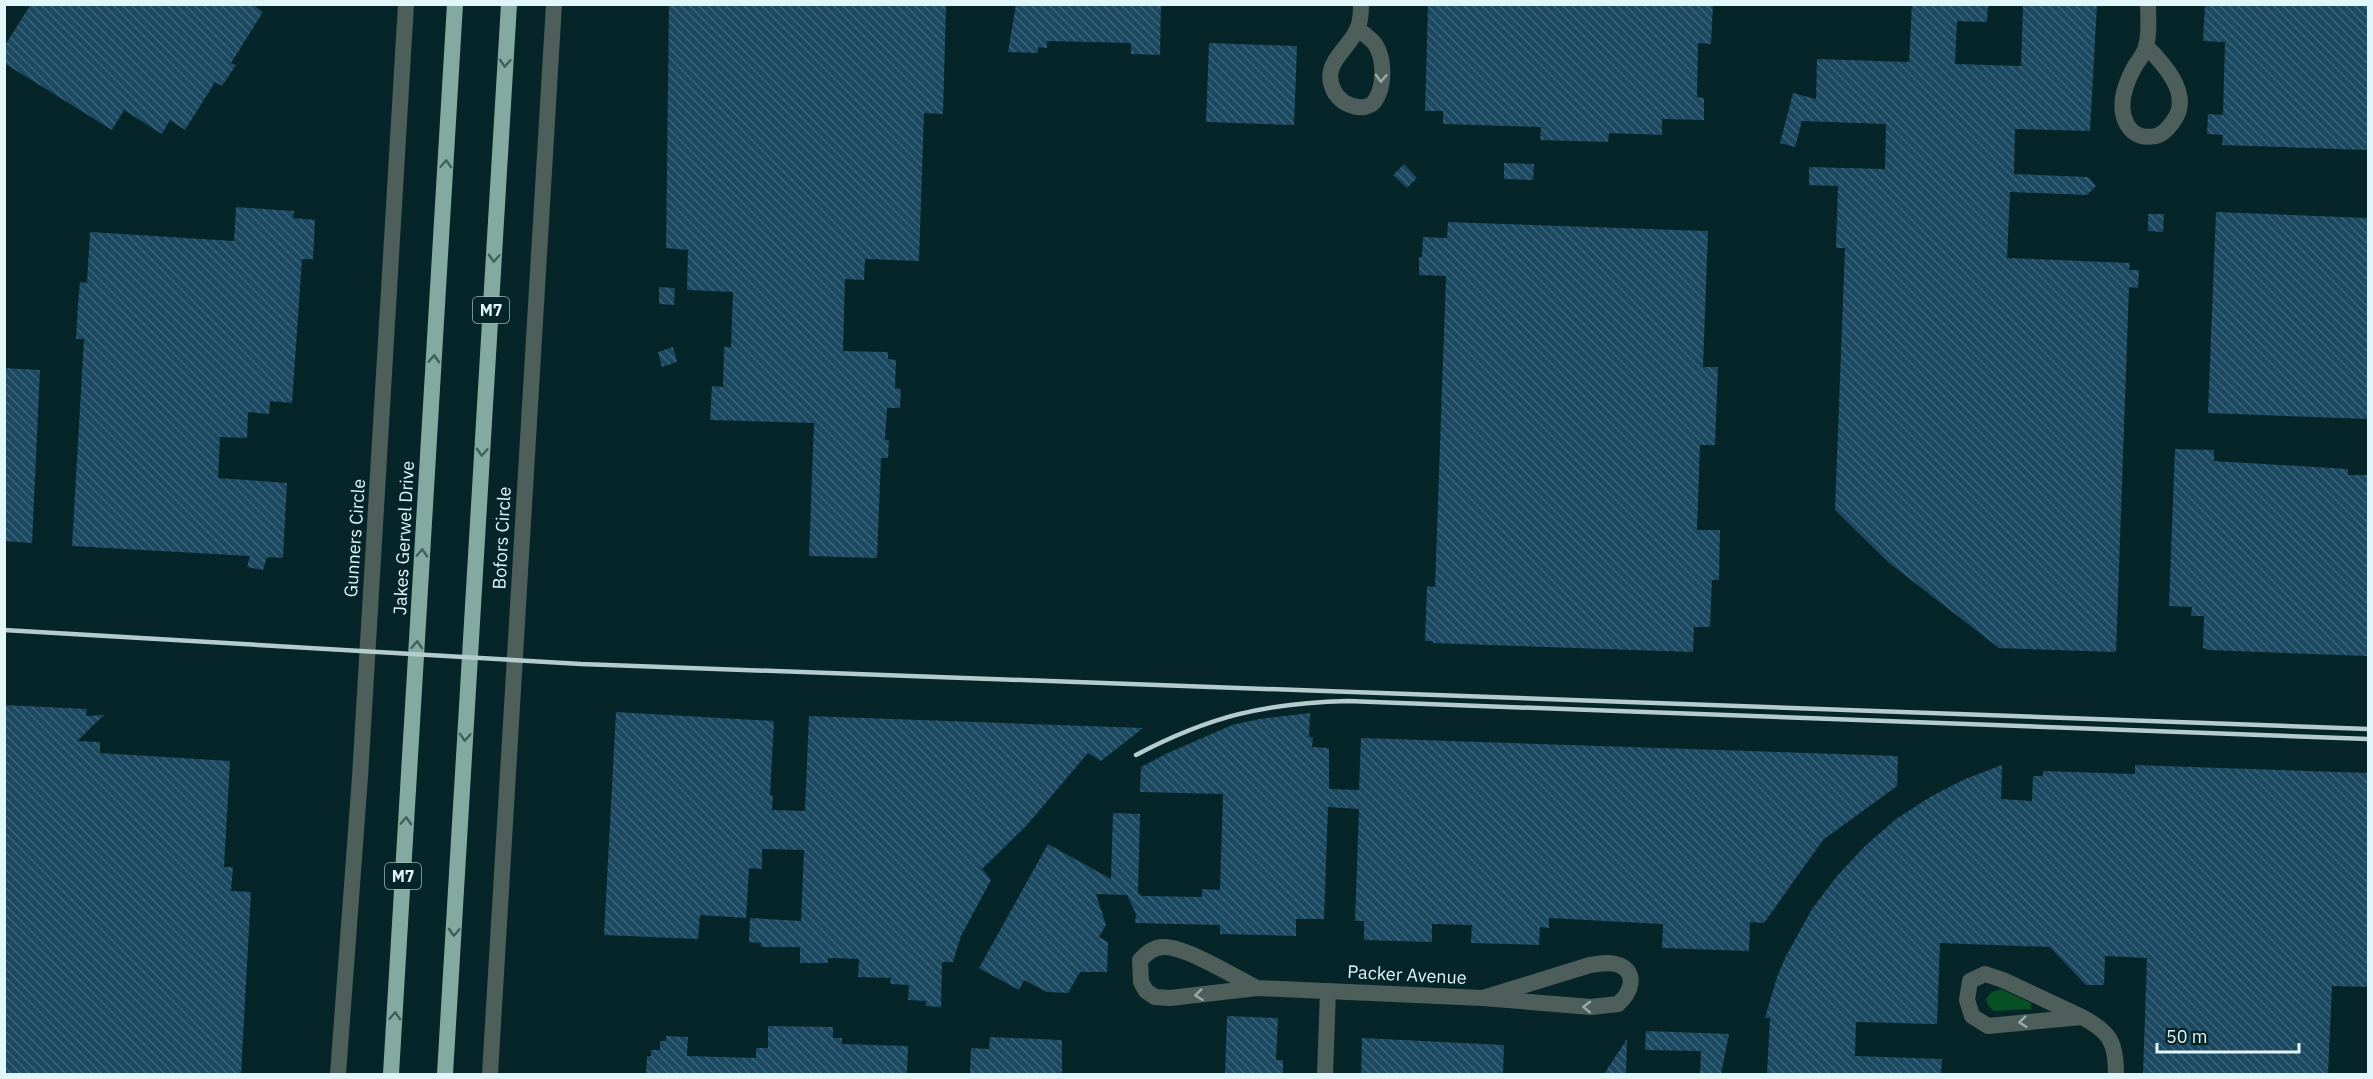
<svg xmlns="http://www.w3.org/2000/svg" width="2373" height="1079" font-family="'IBM Plex Sans',sans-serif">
  <defs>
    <pattern id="building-back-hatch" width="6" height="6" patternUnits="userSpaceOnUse" patternTransform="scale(1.5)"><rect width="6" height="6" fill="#1c4962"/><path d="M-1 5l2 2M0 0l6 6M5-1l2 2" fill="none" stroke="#3d6479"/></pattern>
  </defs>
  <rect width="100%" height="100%" fill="#062529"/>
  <polygon fill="#074f25" points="2001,989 2031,1003 2031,1009 1994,1011 1988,1005 1986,999 1992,992"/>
  <g fill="url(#building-back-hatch)">
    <polygon points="31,4 252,4 263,12 231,63 236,65 222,86 215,82 185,130 170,120 162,134 124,110 112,130 4,63 4,47"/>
    <polygon points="669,4 946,4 943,114 924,113 919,261 865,259 864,280 845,279 843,351 888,352 888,359 896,360 895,388 901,389 900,408 887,408 885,440 889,440 888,458 881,458 877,558 809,556 814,423 710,420 712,386 723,387 724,347 731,347 733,292 687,290 688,250 666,248"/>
    <polygon points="1016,4 1161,4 1160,55 1131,54 1131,43 1047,41 1047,48 1038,47 1038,53 1008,52"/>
    <polygon points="1428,4 1713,4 1711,44 1698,43 1697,97 1704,98 1704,120 1662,119 1662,135 1609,133 1608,142 1540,140 1541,127 1443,124 1443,111 1425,111"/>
    <polygon points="1912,4 1988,4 1987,22 1957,21 1955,64 2021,66 2023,4 2097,4 2090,131 2015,129 2014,174 2088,177 2096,186 2087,195 2010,192 2007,258 2130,263 2129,270 2139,270 2138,288 2129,287 2116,652 1999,648 1888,562 1835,510 1845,248 1836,248 1838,186 1809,185 1809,167 1885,169 1886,124 1802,121 1795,147 1780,143 1793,93 1816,99 1817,59 1909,62"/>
    <polygon points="2205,4 2368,4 2368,150 2222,145 2223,135 2207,134 2208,114 2223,115 2225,42 2203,41"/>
    <polygon points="1209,43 1297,46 1294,125 1206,122"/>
    <polygon points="1504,163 1534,164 1533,180 1504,179"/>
    <polygon points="1404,164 1417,178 1407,188 1393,175"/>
    <polygon points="236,207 294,211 293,218 315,220 313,259 302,259 292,403 270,401 269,414 248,412 247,438 220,437 218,478 287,483 283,558 267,557 263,570 247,567 250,556 72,546 84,339 76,339 78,303 80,282 87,283 90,232 234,241"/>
    <polygon points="2216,212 2368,218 2368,419 2208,413"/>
    <polygon points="2148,214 2164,214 2163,232 2148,231"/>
    <polygon points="1448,222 1708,231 1703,367 1718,367 1715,445 1700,445 1697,530 1720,530 1719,580 1712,580 1710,627 1694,627 1693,652 1433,643 1433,641 1425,641 1427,586 1435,587 1446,276 1419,275 1419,257 1422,257 1423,237 1447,238"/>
    <polygon points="659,287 675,288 674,305 659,304"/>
    <polygon points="673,347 677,362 662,367 658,352"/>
    <polygon points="4,368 40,370 32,543 4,541"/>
    <polygon points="2175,449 2214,450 2214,461 2348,469 2348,475 2368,475 2368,656 2207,650 2207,649 2203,648 2204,616 2191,616 2192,607 2169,606"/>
    <polygon points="4,705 87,709 86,716 104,715 77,741 100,742 100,753 230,761 224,867 233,867 231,891 251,892 241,1074 4,1074"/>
    <polygon points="616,712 774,721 770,795 773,795 772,810 805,811 809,716 1143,728 1101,761 1088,753 1027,825 982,869 991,880 961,936 953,962 942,962 941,1007 926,1006 926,1001 908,1000 909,985 890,984 891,978 858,977 859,959 828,958 828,963 800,963 800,947 761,947 761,943 749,942 750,918 801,921 804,850 762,849 762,869 749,868 746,918 700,915 698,939 604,935"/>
    <polygon points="1310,713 1309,737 1313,737 1312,747 1329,748 1329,789 1359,790 1361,738 1898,756 1897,786 1823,840 1764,923 1750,922 1749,951 1662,948 1663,924 1549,918 1549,928 1540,927 1539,945 1471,943 1472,925 1432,924 1432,942 1364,940 1364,921 1355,921 1359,809 1328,807 1324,919 1296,919 1296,936 1220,934 1220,925 1135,923 1136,914 1127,895 1096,894 1106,925 1099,937 1108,942 1107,972 1080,972 1068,993 1047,992 1024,980 1019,990 979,968 1048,844 1111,879 1113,813 1140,814 1138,893 1142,896 1202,897 1202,889 1220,890 1223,794 1140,792 1141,767 1168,753 1232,725 1260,719"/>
    <polygon points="2002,765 2001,799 2032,801 2033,776 2043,776 2043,771 2135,774 2135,765 2368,773 2368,987 2332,986 2328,1074 2143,1074 2147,958 2105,956 2104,985 2086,985 2050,947 1940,943 1937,1024 1856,1022 1855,1056 1942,1059 1941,1074 1767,1074 1770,1018 1765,1018 1777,977 1786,956 1812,909 1837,876 1865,846 1896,819 1930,797 1965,779"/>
    <polygon points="1227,1016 1278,1018 1276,1060 1283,1060 1283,1074 1225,1074"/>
    <polygon points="768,1026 833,1027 833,1038 842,1038 842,1044 908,1046 907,1074 646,1074 647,1056 651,1056 651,1050 660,1050 660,1041 666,1041 666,1036 688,1037 687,1056 756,1058 756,1048 768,1048"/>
    <polygon points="1646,1031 1729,1034 1721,1074 1700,1074 1701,1051 1645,1050"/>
    <polygon points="990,1037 1062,1040 1062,1074 970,1074 971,1048 989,1049"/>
    <polygon points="1362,1038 1504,1045 1503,1074 1361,1074"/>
    <polygon points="1627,1039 1626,1074 1604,1074"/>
  </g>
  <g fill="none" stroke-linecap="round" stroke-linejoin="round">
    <g stroke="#4e5e5a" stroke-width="16">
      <path d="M1358 29C1364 34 1370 38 1375 44 1385 59 1385 88 1374 102 1369 108 1360 108 1353 106 1345 104 1339 99 1335 93 1318 63 1351 49 1358 27 1361 20 1361 12 1361 4"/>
      <path d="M2146 46C2163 63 2190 92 2176 117 2172 124 2164 134 2156 136 2145 138 2134 136 2128 126 2116 107 2125 84 2135 66 2139 60 2145 53 2146 46 2150 33 2148 17 2148 4"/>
      <path d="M1257 988C1235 977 1187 947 1164 947 1153 947 1147 953 1140 960L1141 982 1146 991 1155 997 1170 998 1257 988 1483 998 1591 1007 1618 1004C1630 994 1639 973 1619 965 1610 961 1599 964 1590 965L1483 998"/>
      <path d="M2082 1017 1988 1026 1972 1016 1967 1000 1970 981 1985 974 2003 980 2082 1017C2110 1032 2116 1042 2116 1074"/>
      <polyline points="338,1074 360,777 406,4"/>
      <polyline points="490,1074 554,4"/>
      <polyline points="1325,1074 1328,991"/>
    </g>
    <g stroke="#84a9a0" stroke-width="16">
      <polyline points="391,1074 455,4"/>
      <polyline points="445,1074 509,4"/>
    </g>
    <g stroke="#b5cccf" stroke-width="4.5">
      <polyline points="4,630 581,664 2368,729"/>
      <path d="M1136 755C1210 716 1265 703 1348 701L2368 739"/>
    </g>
  </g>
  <defs><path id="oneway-chevron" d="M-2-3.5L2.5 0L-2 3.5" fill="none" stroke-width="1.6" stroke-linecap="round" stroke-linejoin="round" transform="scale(1.5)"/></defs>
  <g stroke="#3f605f">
    <use href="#oneway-chevron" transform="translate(505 63) rotate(93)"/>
    <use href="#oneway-chevron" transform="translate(446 164) rotate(-87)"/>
    <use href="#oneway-chevron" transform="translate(494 258) rotate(93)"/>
    <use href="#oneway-chevron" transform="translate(434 359) rotate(-87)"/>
    <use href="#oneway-chevron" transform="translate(482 452) rotate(93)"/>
    <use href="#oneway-chevron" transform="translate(422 553) rotate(-87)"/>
    <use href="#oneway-chevron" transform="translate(417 645) rotate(-87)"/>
    <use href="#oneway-chevron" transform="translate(465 737) rotate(93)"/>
    <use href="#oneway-chevron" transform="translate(406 821) rotate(-87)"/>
    <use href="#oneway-chevron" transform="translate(454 932) rotate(93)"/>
    <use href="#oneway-chevron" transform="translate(395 1016) rotate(-87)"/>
  </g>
  <g stroke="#98aaaa">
    <use href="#oneway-chevron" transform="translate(1381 78) rotate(92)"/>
    <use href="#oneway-chevron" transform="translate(1199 995) rotate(173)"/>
    <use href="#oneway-chevron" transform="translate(1587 1007) rotate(-179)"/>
    <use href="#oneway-chevron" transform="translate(2023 1022) rotate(174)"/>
  </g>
  <g text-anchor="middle" stroke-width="5" stroke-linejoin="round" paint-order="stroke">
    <g fill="#062529" stroke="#9fb7bb" stroke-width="1.5">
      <rect x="473" y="297" width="36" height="26" rx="4.5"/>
      <rect x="385" y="863" width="36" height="26" rx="4.5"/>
    </g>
    <g font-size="16" font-weight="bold" fill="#e1f6f9">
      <text x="491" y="316">M7</text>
      <text x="403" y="882">M7</text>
    </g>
    <g font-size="18" fill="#e1f6f9" stroke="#062529">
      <text transform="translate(355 538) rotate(-86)" y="6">Gunners Circle</text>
      <text transform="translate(404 538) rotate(-87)" y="6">Jakes Gerwel Drive</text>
      <text transform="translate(502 538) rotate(-87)" y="6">Bofors Circle</text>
      <text transform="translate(1407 975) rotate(3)" y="6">Packer Avenue</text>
    </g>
  </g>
  <rect width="2373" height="1079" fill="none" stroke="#e1f6f9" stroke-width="12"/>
  <path d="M2157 1043v9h142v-9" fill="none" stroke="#e1f6f9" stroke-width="3"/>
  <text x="2166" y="1043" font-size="18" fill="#e1f6f9" stroke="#062529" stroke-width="4.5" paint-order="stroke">50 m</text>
</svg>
